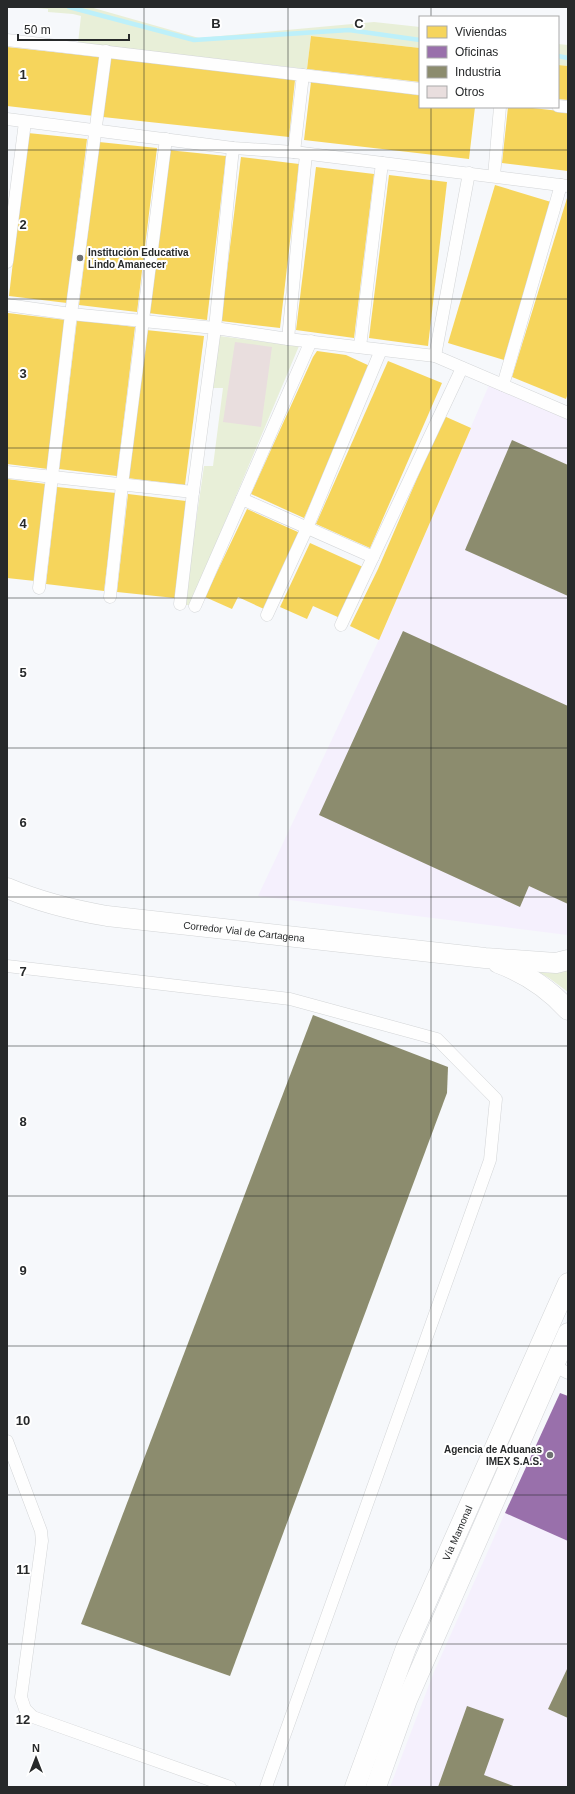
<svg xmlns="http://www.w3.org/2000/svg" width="575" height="1794" font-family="Helvetica,sans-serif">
  <rect width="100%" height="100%" fill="#f6f8fb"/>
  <g fill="#f5f0fd">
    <polygon points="489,385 568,420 568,935 258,896 384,629"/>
    <polygon points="505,1513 568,1541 568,1787 390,1787 434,1672"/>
  </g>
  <g fill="#e8efd8">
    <polygon points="26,7 90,7 199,38 374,22 420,27 420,48 311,36 307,69 78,43 81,16 73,14 48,12 48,9"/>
    <polygon points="558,44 568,45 568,66 558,65"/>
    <polygon points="219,336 299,346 190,605 184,605 204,466 213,466 223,388 212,388"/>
    <polygon points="568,968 568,992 549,978 537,971"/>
  </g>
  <g fill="#f6d55c">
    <polygon points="311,36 420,48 420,82 307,69"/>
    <polygon points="7,47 100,57 94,116 7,106"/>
    <polygon points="110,58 295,80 289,137 103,117"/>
    <polygon points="558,65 568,66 568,100 558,99"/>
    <polygon points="311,82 420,95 420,107 475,107 469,159 304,140"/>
    <polygon points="508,107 524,107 568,112 568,171 502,163"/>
    <polygon points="28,133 87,139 67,303 9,296"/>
    <polygon points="99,142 157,148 137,312 79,305"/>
    <polygon points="168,150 226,156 207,320 148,313"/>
    <polygon points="241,157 299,164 280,328 221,321"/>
    <polygon points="316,167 374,174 354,338 296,330"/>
    <polygon points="389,175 447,182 428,346 369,338"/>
    <polygon points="495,185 551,202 504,360 448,343"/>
    <polygon points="568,195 568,393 566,399 512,377"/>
    <polygon points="8,313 66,320 48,469 7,464"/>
    <polygon points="77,320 135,327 117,476 59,469"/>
    <polygon points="146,330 204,336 185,485 127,478"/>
    <polygon points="317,351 346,355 372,367 304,518 251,494 313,357"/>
    <polygon points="388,361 442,383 370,548 316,524"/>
    <polygon points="444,416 471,428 379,640 350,626 378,569"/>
    <polygon points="7,479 46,484 35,581 7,578"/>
    <polygon points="57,487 116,493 104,591 46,584"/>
    <polygon points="128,494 186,501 175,598 117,592"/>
    <polygon points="247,509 300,533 264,609 238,597 232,609 205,597"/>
    <polygon points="310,543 363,567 340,618 313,606 307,619 280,607"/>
  </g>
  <polygon fill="#9970ab" points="560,1393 568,1396 568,1541 505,1513"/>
  <g fill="#8c8c6e">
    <polygon points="512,440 568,465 568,596 465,550"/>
    <polygon points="403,631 568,706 568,904 529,886 520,907 319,815"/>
    <polygon points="313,1015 448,1067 447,1093 230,1676 81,1624"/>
    <polygon points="568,1667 568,1718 548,1709"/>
    <polygon points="467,1706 504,1719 484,1775 516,1787 438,1787"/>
  </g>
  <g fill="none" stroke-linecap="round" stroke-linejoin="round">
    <g stroke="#bdf0fa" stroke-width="4.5">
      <polyline points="69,7 194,40 349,30 420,40"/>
      <polyline points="558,56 568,58"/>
    </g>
  </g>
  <polygon fill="#e9dede" points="235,342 272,347 261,427 223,422"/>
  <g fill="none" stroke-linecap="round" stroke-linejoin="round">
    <defs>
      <g id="minor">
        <polyline points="7,40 420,89"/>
        <polyline points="558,106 568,107"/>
        <polyline points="7,119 233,148 294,152 568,186"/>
        <polyline points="294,152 303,75"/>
        <polyline points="494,176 500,107"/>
        <polyline points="7,262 25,122"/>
        <polyline points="7,305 71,314 215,328 288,339 435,356 568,413"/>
        <polyline points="288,339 306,154"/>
        <polyline points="360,347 382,163"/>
        <polyline points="435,356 469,173"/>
        <polyline points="503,385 561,185"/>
        <polyline points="7,472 193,492"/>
        <polyline points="242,499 373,557"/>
        <polyline points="39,588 71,314 106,51"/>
        <polyline points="110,597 122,485 166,139"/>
        <polyline points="180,604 193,492 215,328 233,148"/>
        <polyline points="195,606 311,341"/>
        <polyline points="267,615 307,528 381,350"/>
        <polyline points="341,625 462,368"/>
        <polyline points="7,966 290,999 437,1039 496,1099 490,1160 266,1787"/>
        <polyline points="554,1366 568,1373"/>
        <polyline points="7,1441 41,1531 42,1541 21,1697 25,1709 33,1717 230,1787"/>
      </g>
      <g id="primary">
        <path id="s1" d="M7 888C40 902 72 910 107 916L485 958 556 963 568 960"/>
        <path d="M498 963C525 973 549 989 568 1010"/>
        <path id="s2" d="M355 1787 406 1648 568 1283"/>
        <polyline points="376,1787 407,1700 568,1333"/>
      </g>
    </defs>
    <use href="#minor" stroke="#d3d5d7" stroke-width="13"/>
    <use href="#primary" stroke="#d3d5d7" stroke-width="21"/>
    <use href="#minor" stroke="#fefefe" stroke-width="12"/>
    <use href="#primary" stroke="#fefefe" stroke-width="20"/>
  </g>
  <path fill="none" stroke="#27292a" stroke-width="1" stroke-opacity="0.55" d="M144 7V1787M288 7V1787M431 7V17M431 107V1787M7 150H568M7 299H568M7 448H568M7 598H568M7 748H568M7 897H568M7 1046H568M7 1196H568M7 1346H568M7 1495H568M7 1644H568"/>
  <g fill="#6f7173" stroke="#fff" stroke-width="1.5">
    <circle cx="80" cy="258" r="4"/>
    <circle cx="550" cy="1455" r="4"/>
  </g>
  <g text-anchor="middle" stroke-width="4" stroke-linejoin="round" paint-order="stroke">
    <g font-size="10" font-weight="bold" fill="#27292a" stroke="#fff" text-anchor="start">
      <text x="88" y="256">Institución Educativa<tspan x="88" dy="12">Lindo Amanecer</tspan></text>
      <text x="542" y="1453" text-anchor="end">Agencia de Aduanas<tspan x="542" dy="12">IMEX S.A.S.</tspan></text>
    </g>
    <g font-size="10" fill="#27292a" stroke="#fff">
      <text dy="4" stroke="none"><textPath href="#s1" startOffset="242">Corredor Vial de Cartagena</textPath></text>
      <text dy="4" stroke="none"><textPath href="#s2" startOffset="274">Vía Mamonal</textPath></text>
    </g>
  </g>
  <g font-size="13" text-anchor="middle" font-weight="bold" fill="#27292a" stroke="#fff" stroke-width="4" stroke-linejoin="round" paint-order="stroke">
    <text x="216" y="28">B</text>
    <text x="359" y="28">C</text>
    <text x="23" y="79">1</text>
    <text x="23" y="229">2</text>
    <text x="23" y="378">3</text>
    <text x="23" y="528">4</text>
    <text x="23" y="677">5</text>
    <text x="23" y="827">6</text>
    <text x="23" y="976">7</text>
    <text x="23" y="1126">8</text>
    <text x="23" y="1275">9</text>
    <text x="23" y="1425">10</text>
    <text x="23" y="1574">11</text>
    <text x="23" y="1724">12</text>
  </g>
  <rect width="575" height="1794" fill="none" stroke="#27292a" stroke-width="16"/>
  <rect x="419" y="16" width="140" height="92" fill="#ffffff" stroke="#a9a9aa"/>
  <rect x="427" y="26" width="20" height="12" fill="#f6d55c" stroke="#a9a9aa"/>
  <text x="455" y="36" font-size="12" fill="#27292a">Viviendas</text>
  <rect x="427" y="46" width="20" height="12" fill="#9970ab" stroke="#a9a9aa"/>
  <text x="455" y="56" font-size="12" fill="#27292a">Oficinas</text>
  <rect x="427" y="66" width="20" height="12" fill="#8c8c6e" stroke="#a9a9aa"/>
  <text x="455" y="76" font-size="12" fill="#27292a">Industria</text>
  <rect x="427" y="86" width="20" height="12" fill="#e9dede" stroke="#a9a9aa"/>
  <text x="455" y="96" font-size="12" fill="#27292a">Otros</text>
  <g transform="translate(36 1758)" stroke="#ffffff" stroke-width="3" paint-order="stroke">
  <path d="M0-3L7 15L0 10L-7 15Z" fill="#27292a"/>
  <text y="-6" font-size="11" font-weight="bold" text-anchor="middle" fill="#27292a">N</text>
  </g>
  <path d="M18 34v6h111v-6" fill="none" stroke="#27292a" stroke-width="2"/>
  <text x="24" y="34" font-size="12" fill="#27292a" stroke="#ffffff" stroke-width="3" paint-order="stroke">50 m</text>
</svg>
